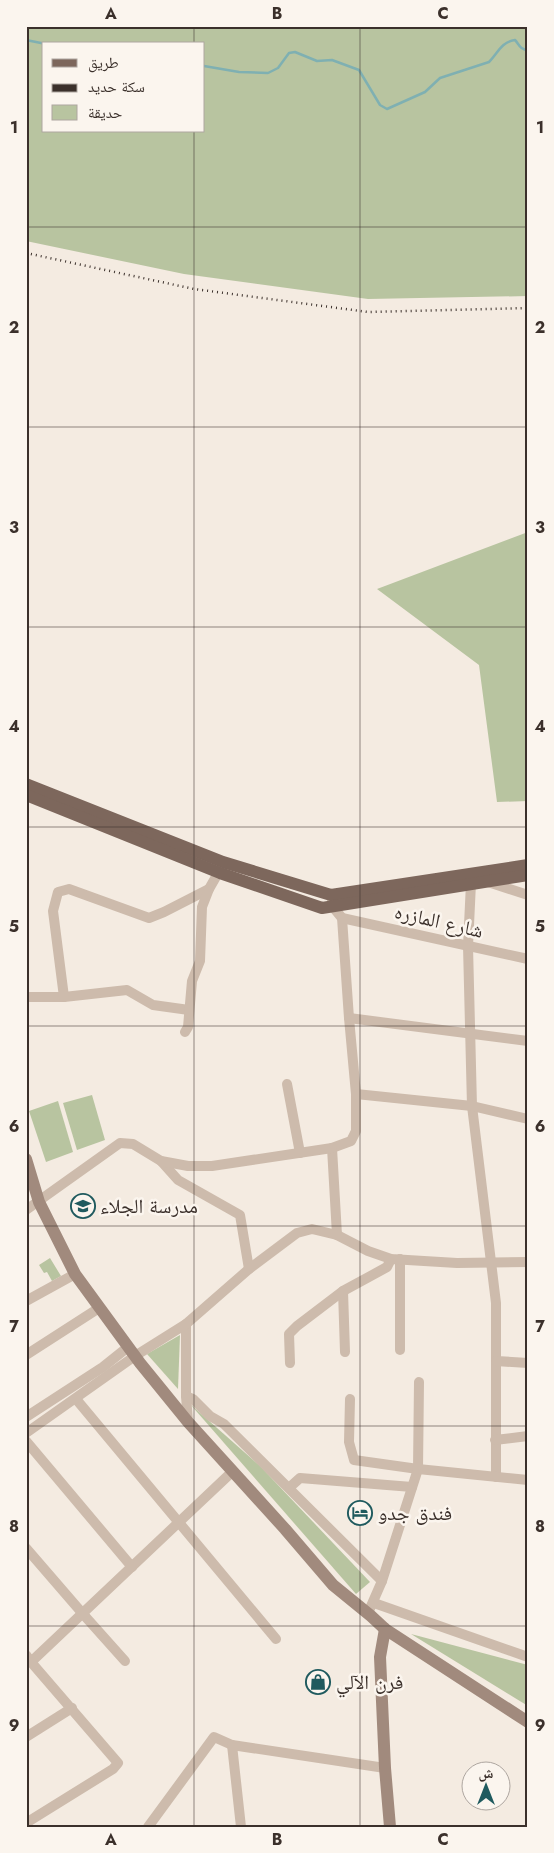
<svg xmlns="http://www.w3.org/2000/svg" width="554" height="1853" font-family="Jost,'Noto Naskh Arabic',sans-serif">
  <rect width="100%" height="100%" fill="#f4ebe1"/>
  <g fill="#b8c4a0" fill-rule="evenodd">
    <path d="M26 26H528V296L368 299 184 274 26 241ZM44 44H204V131H44Z"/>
    <polygon points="528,532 528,801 497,802 479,665 377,589"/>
    <polygon points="92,1095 105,1140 77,1150 63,1103"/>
    <polygon points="58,1101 73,1152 46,1162 29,1111"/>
    <polygon points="50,1258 61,1276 52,1281 47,1272 44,1273 39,1265"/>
    <polygon points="180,1335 178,1389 147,1354"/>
    <polygon points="190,1404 260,1466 370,1582 356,1594"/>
    <polygon points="411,1634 528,1665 528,1706"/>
  </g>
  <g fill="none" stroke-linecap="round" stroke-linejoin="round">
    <g stroke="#7fb0b2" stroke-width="2.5">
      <polyline points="26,40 46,44"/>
      <path d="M204 66 239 72 268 73 278 68 289 53 295 52 317 61 332 60 359 70 380 105 387 109 425 92 440 78 489 62C498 53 501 42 515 40 519 44 520 50 528 50"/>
    </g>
    <g stroke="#cdbbac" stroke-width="10">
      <polyline points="488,882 528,895"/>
      <polyline points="471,883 468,946 472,1106 496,1303 496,1477"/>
      <polyline points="332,900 333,907 342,918 349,1018 356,1094 356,1131 351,1141 332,1148 337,1235"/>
      <polyline points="342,918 528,959"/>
      <polyline points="26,997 64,997 127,990 153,1005 189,1010"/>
      <polyline points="64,997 53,911 58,892 69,889 149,918 164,912 209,889"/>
      <polyline points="349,1018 528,1041"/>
      <polyline points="185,1032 188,1027 192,981 200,961 202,907 209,889 221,868"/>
      <polyline points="287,1084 300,1153"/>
      <polyline points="356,1094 472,1106 528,1119"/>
      <polyline points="161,1161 178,1180 240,1215 249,1269"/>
      <polyline points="26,1210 120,1143 133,1144 161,1161 188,1166 212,1166 332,1148"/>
      <polyline points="343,1291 345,1352"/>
      <polyline points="26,1301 75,1274"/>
      <polyline points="186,1324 186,1396 188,1422"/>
      <polyline points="400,1350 400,1259"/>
      <polyline points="26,1355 99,1308"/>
      <polyline points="496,1361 528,1363"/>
      <polyline points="290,1363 289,1334 297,1326 343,1291 387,1267 391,1259"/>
      <polyline points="186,1396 193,1399 210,1416 224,1424 382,1581"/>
      <polyline points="76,1399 276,1639"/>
      <polyline points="350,1399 349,1442 354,1460 418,1469 528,1480"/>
      <polyline points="26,1417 103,1367 128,1347"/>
      <polyline points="26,1433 135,1356 186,1324 249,1269 297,1233 312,1229 337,1235 368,1251 391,1259 457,1263 528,1262"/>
      <polyline points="495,1440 528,1436"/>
      <polyline points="26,1441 132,1567"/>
      <polyline points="290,1487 300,1478 412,1487"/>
      <polyline points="26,1548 83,1614 125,1661"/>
      <polyline points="374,1603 528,1657"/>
      <polyline points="368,1613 382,1581 418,1469 419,1382"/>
      <polyline points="26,1655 31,1662 233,1471"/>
      <polyline points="26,1737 72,1708"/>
      <polyline points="26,1823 113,1769 118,1763 31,1662"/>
      <polyline points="148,1827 214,1737 232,1745"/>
      <polyline points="241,1827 232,1745 385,1768"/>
    </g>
    <g stroke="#a18a7d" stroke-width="12">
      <polyline points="26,1159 39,1202 75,1274 140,1363 188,1422 285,1529 333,1585 371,1616 385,1629 528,1722"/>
      <polyline points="385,1629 380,1657 385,1768 390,1827"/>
    </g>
    <g stroke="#7d675c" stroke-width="12">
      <polyline points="26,784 223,862 331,895 528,865"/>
      <polyline points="26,795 220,873 322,908 528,875"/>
    </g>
    <polyline stroke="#3b302b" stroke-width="2.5" stroke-dasharray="1 4" stroke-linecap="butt" points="26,253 194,289 368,312 528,308"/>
  </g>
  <path fill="none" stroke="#3b302b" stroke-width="1" stroke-opacity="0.55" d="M194 26V44M360 26V1827M194 131V1827M26 227H528M26 427H528M26 627H528M26 827H528M26 1026H528M26 1226H528M26 1426H528M26 1626H528"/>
  <defs>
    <symbol id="school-ring" viewBox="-11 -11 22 22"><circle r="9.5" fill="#fbf5ee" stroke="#1f5a5e" stroke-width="1.5"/><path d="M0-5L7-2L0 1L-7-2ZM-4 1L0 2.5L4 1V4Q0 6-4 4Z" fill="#1f5a5e"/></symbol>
    <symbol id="hotel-ring" viewBox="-11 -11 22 22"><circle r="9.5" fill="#fbf5ee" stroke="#1f5a5e" stroke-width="1.5"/><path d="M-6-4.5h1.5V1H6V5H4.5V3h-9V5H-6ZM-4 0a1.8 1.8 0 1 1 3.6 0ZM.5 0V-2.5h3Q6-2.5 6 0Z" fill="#1f5a5e"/></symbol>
    <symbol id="shop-ring" viewBox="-11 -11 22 22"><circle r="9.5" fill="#fbf5ee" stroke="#1f5a5e" stroke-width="1.5"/><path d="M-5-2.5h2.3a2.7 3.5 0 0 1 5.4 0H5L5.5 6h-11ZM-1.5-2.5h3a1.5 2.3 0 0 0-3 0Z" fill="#1f5a5e"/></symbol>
  </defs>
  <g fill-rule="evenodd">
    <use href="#school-ring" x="69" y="1192" width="28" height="28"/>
    <use href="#hotel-ring" x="346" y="1499" width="28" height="28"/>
    <use href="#shop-ring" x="304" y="1668" width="28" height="28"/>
  </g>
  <g text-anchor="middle" stroke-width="5" stroke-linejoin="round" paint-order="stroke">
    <g font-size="20" fill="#3b302b" stroke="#fbf5ee">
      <text transform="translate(439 921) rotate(13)" y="7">شارع المازره</text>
    </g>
    <g font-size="20" fill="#3b302b" stroke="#fbf5ee" text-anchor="start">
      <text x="100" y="1213">مدرسة الجلاء</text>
      <text x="378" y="1520">فندق جدو</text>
      <text x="336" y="1689">فرن الآلي</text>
    </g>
  </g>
  <rect width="554" height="1853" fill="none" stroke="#fbf5ee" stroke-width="55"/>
  <rect x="42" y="42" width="162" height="90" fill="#fbf5ee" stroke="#aea6a0"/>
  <rect x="52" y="59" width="25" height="8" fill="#7d675c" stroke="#aea6a0"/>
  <text x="88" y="68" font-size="15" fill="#3b302b">طريق</text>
  <rect x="52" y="84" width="25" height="8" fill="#3b302b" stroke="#aea6a0"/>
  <text x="88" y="92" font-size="15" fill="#3b302b">سكة حديد</text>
  <rect x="52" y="105" width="25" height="15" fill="#b8c4a0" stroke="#aea6a0"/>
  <text x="88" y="118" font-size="15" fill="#3b302b">حديقة</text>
  <g transform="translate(486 1786)"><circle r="24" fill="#fbf5ee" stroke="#aea6a0"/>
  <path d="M0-4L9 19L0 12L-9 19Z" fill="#1f5a5e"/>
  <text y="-8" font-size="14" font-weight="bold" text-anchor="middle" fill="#3b302b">ش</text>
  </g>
  <rect x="28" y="28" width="498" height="1798" fill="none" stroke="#3b302b" stroke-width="2"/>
  <g font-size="16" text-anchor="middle" font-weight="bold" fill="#3b302b">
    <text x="111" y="19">A</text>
    <text x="277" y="19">B</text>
    <text x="443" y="19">C</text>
    <text x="14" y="133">1</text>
    <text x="540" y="133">1</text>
    <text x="14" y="333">2</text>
    <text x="540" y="333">2</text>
    <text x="14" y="533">3</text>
    <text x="540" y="533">3</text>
    <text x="14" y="732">4</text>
    <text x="540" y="732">4</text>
    <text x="14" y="932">5</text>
    <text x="540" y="932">5</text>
    <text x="14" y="1132">6</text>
    <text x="540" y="1132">6</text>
    <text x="14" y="1332">7</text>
    <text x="540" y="1332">7</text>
    <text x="14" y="1532">8</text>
    <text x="540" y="1532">8</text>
    <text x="14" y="1731">9</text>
    <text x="540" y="1731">9</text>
    <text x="111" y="1845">A</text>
    <text x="277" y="1845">B</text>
    <text x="443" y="1845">C</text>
  </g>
</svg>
